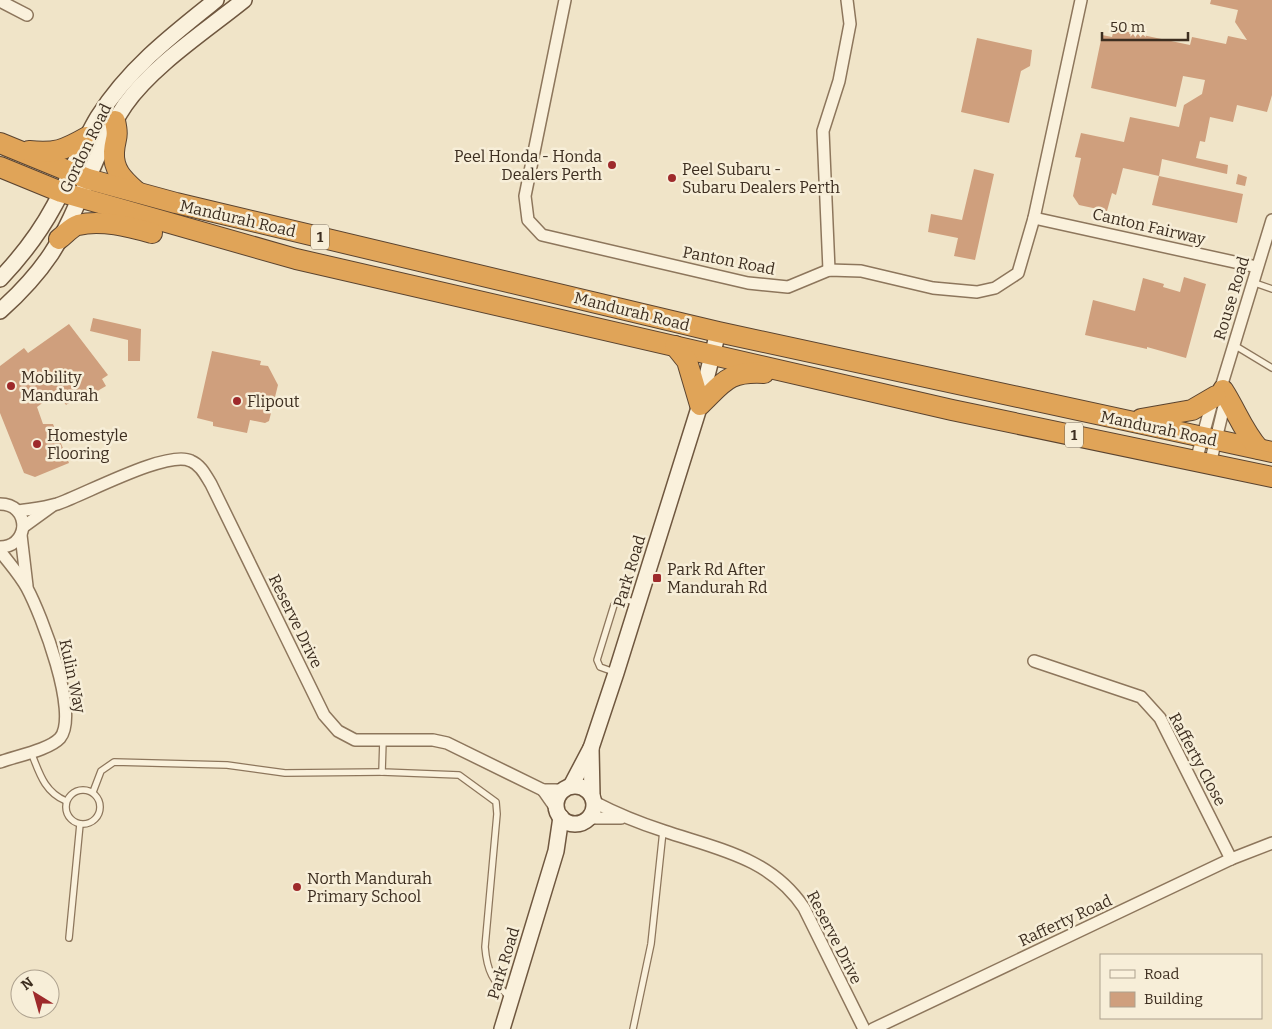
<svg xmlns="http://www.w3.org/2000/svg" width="1272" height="1029" font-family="Bitter,serif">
  <rect width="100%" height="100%" fill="#f0e4c8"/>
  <g fill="#cf9f7d">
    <polygon points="1211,0 1272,0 1272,95 1267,112 1237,105 1233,122 1210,117 1205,142 1200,141 1196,158 1228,165 1227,174 1162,159 1159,176 1123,168 1116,195 1112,193 1107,211 1079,205 1073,196 1081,158 1075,157 1081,133 1124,142 1130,117 1179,127 1184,105 1202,94 1205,80 1183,76 1176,107 1091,88 1102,35 1112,37 1114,29 1190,45 1192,37 1226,44 1228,36 1247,40 1235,22 1238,10 1210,4"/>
    <polygon points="977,38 1032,50 1030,66 1021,71 1009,123 961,112"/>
    <polygon points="974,169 994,174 975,260 954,256 958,238 928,232 931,214 962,220"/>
    <polygon points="1238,174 1247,177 1245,186 1236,184"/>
    <polygon points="1159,176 1243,194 1237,223 1152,205"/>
    <polygon points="1184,277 1206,284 1186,358 1147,347 1147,349 1085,335 1093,300 1135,311 1143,278 1164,284 1163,287 1180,292"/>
    <polygon points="93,318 141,329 140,361 128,361 128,340 90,331"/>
    <polygon points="69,324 108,375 102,379 106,386 89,396 85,392 66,405 57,392 37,407 43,424 53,424 69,463 35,477 24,473 0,413 0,366 24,348 28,353"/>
    <polygon points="212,351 261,361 260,365 268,366 278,385 269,421 265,423 250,420 247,433 213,426 213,422 197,418"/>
  </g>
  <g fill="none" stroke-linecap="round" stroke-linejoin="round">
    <defs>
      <g id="lane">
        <polyline points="1252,282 1272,289"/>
        <polyline points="1234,345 1272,368"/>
        <polyline points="614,672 600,667 597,660 614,605 621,598 637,603"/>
        <path d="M383 740 382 772 459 775 496 802 497 814 485 947C487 972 493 981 510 998"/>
        <path d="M31 752C39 772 44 792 66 801"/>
        <circle cx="83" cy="807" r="17"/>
        <polyline points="93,792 101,771 114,762 227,765 285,773 382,772"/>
        <polyline points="69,938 80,824"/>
        <polyline points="633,1029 651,944 663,831"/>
      </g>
      <g id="street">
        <polyline points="565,0 525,196 528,220 542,235 748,283 788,287 829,270 861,271 933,288 977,292 995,288 1018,273 1034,218 1081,0"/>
        <polyline points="0,1 27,15"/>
        <polyline points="1034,218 1257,267"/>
        <polyline points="829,270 823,131 839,81 850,24 847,0"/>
        <polyline points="1196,461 1212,402 1222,384 1272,220"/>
        <polyline points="1210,464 1225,402 1224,396"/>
        <path d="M0 504C14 504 23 513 23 527 21 539 13 547 0 547"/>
        <path d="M19 511C31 509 44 508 57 504 84 495 168 449 191 461 201 465 206 476 211 484L324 715 338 731 355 740H433L447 743 543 790H562"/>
        <polyline points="23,527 52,506"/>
        <polyline points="21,535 27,586"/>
        <path d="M0 551C9 563 20 575 27 588 41 614 80 714 60 738 49 750 16 756 0 762"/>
        <polyline points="1034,661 1141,697 1160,718 1231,859"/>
        <polyline points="543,790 557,810"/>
        <path d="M594 802C617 814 639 823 664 831 718 849 771 858 804 908L864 1029"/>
        <polyline points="588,818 621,818"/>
        <polyline points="873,1029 1231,859 1272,843"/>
      </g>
      <g id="secondary">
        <path d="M0 279C21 257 40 232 54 206 70 177 81 145 98 117 128 69 172 35 216 0"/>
        <path d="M0 311C19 294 37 275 51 254 81 208 94 151 125 105 152 66 207 30 244 0"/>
        <polyline points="591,748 592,796"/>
        <polyline points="571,786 591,748 616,673 698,411 718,332"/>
        <circle cx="575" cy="805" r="19"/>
        <polyline points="502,1029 556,851 561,817"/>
      </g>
      <g id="highway">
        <path d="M115 121C119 139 115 137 114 152 113 171 124 180 137 192"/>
        <polyline points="0,143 88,179 176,203 718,332 1272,452"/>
        <path d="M29 151C55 154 64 150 87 137"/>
        <polyline points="0,167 61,192 296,259 952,410 1272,477"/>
        <path d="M59 239C65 235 71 227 78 225 101 219 130 227 152 233"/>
        <path d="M675 346 687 361 700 405C724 382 728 371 764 373"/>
        <path d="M1223 390C1236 410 1243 431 1259 449"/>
        <polyline points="1141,419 1192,410 1216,396"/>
      </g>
    </defs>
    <use href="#lane" stroke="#8d765c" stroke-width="8"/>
    <use href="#street" stroke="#8d765c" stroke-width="14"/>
    <use href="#secondary" stroke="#6f573f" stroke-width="18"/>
    <use href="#highway" stroke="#5b4430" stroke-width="22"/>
    <use href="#lane" stroke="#faf1dc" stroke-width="5.5"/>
    <use href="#street" stroke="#faf1dc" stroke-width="11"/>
    <use href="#secondary" stroke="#faf1dc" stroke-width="15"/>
    <use href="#highway" stroke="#e0a458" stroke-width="20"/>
  </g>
  <g fill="#9e2a2b" stroke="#f7eed8" stroke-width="2">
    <circle cx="612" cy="165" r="5"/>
    <circle cx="672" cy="178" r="5"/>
    <circle cx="11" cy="386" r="5"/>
    <circle cx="237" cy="401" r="5"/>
    <circle cx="37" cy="444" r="5"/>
    <rect x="652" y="573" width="10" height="10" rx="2.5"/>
    <circle cx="297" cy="887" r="5"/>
  </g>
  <g text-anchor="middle" stroke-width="5" stroke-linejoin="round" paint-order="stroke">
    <g fill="#f7eed8" stroke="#756857" stroke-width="1">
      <rect x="311" y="224.5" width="18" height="25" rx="4"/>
      <rect x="1065" y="422.5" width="18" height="25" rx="4"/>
    </g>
    <g font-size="15" font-weight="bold" fill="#3d2e20">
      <text x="320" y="242">1</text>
      <text x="1074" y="440">1</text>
    </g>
    <g font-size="16" fill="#3d2e20" stroke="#f7eed8">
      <text transform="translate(85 148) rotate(-64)" y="6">Gordon Road</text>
      <text transform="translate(238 218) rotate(13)" y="6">Mandurah Road</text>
      <text transform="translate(1149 226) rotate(13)" y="6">Canton Fairway</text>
      <text transform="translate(729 260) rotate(11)" y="6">Panton Road</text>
      <text transform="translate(1231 298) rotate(-73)" y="6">Rouse Road</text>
      <text transform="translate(632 311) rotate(14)" y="6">Mandurah Road</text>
      <text transform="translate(1159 428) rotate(12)" y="6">Mandurah Road</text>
      <text transform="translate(629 571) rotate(-73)" y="6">Park Road</text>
      <text transform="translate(296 621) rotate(64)" y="6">Reserve Drive</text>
      <text transform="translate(73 676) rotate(78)" y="6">Kulin Way</text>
      <text transform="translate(1198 759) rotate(62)" y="6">Rafferty Close</text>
      <text transform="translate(1065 920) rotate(-25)" y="6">Rafferty Road</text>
      <text transform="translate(835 937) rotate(63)" y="6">Reserve Drive</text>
      <text transform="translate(503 963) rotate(-73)" y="6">Park Road</text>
    </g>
    <g font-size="16" fill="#3d2e20" stroke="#f7eed8" text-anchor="start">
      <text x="602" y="162" text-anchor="end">Peel Honda - Honda<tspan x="602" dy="18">Dealers Perth</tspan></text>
      <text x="682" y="175">Peel Subaru -<tspan x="682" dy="18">Subaru Dealers Perth</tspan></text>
      <text x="21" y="383">Mobility<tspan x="21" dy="18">Mandurah</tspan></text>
      <text x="247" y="407">Flipout</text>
      <text x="47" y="441">Homestyle<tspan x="47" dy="18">Flooring</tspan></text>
      <text x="667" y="575">Park Rd After<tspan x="667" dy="18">Mandurah Rd</tspan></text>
      <text x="307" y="884">North Mandurah<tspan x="307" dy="18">Primary School</tspan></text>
    </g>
  </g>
  <rect x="1100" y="954" width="162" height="65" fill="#f7eed8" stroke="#ada18e"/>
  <rect x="1110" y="970" width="25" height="8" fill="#faf1dc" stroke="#ada18e"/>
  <text x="1144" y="979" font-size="15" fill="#3d2e20">Road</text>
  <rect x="1110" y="992" width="25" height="15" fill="#cf9f7d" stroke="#ada18e"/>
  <text x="1144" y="1004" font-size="15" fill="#3d2e20">Building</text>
  <g transform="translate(35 994) rotate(323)"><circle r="24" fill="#f7eed8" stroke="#ada18e"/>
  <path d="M0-4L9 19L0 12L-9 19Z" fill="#9e2a2b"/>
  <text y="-8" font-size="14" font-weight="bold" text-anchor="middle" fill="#3d2e20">N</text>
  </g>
  <path d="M1102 32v8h86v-8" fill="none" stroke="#3d2e20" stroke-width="2.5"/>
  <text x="1110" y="32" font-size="15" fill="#3d2e20" stroke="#f7eed8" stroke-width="4" paint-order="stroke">50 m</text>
</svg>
